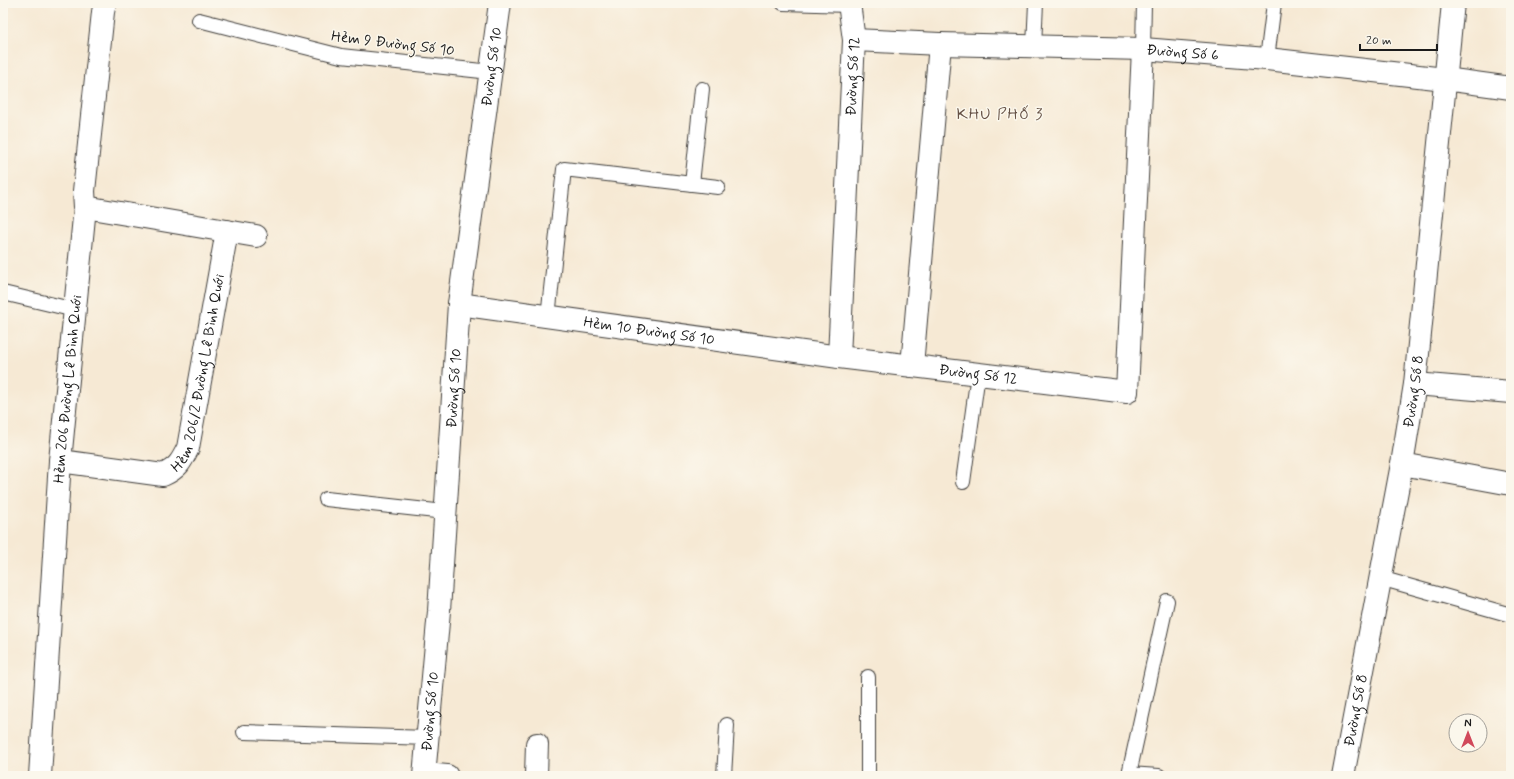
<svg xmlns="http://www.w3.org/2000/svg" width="1514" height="779" font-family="Mynerve,sans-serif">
  <rect width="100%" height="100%" fill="#fbf7ec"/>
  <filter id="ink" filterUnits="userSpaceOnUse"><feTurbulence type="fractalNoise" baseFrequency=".025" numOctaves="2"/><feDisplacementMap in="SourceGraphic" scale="8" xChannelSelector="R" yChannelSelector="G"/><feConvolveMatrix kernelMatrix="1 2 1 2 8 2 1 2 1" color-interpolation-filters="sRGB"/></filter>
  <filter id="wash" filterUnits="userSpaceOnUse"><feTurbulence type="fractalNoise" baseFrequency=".012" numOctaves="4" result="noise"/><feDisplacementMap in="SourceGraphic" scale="16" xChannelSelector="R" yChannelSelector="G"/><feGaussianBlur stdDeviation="0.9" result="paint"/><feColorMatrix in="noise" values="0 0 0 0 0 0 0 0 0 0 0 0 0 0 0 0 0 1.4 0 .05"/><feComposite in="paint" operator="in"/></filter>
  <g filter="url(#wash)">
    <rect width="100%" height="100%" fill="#f6e9d4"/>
  </g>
  <g filter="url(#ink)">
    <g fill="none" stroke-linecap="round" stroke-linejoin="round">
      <defs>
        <g id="service">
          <polyline points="783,3 849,5"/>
          <polyline points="199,20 341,56 491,72"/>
          <polyline points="1034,46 1036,3"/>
          <polyline points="1143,49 1144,3"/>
          <polyline points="1267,59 1274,3"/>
          <polyline points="692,184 702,89"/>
          <polyline points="3,293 75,310"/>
          <polyline points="548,317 564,169 718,187"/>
          <polyline points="963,482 978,374"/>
          <polyline points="326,499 445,512"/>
          <polyline points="1380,578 1511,615"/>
          <polyline points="244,732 428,738"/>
          <polyline points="724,776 727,725"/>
          <polyline points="868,776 868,677"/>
          <polyline points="1159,776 1129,774 1167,601"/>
        </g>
        <g id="minor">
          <path id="s1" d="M854 40 940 44 1143 49 1267 59 1445 79 1511 88"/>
          <polyline points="85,207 256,236"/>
          <path id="s2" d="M459 304 839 357 1127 392 1143 49"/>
          <path id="s3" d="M839 357 854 40 849 3"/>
          <polyline points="912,366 940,44"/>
          <polyline points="1415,384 1511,392"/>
          <path id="s4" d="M60 461 163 475C178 468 181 462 188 448L227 231"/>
          <polyline points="1402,464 1511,484"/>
          <polyline points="425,774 447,776"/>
          <path id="s5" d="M40 776 60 461 85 207 84 191 103 12 105 3"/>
          <path id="s6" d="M424 776 439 611 459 304 500 3"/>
          <polyline points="536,776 537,744"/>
          <path id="s7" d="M1343 776 1402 464 1415 384 1453 3"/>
        </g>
      </defs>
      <use href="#service" stroke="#3d3b38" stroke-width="16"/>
      <use href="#minor" stroke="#3d3b38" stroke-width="24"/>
      <use href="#service" stroke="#fff" stroke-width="14"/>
      <use href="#minor" stroke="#fff" stroke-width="22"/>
    </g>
  </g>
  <g text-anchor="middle" stroke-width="3" stroke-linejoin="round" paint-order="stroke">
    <g font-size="15" fill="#1c1c1c" stroke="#fbf7ec">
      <text transform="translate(393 43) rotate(7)" y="5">Hẻm 9 Đường Số 10</text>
      <text dy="5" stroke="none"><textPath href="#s1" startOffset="329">Đường Số 6</textPath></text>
      <text dy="5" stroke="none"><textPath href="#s6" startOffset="713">Đường Số 10</textPath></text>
      <text dy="5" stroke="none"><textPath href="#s3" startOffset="281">Đường Số 12</textPath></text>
      <text dy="5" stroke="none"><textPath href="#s2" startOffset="192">Hẻm 10 Đường Số 10</textPath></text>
      <text dy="5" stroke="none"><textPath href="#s4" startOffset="217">Hẻm 206/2 Đường Lê Bình Quới</textPath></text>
      <text dy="5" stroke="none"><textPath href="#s2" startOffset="524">Đường Số 12</textPath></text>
      <text dy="5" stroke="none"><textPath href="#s5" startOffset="388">Hẻm 206 Đường Lê Bình Quới</textPath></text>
      <text dy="5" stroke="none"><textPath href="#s6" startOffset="389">Đường Số 10</textPath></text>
      <text dy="5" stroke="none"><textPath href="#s7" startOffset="391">Đường Số 8</textPath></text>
      <text dy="5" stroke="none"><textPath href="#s7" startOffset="67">Đường Số 8</textPath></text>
      <text dy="5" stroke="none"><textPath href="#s6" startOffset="65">Đường Số 10</textPath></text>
    </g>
    <g font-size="16" letter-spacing="1" fill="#655145" stroke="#fbf7ec">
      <text x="1000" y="119">KHU PHỐ 3</text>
    </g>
  </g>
  <rect width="1514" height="779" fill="none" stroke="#fbf7ec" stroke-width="16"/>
  <g transform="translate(1468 733)"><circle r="19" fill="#fbf7ec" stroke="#a29f99"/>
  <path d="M0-3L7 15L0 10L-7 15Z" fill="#d1495b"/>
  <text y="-6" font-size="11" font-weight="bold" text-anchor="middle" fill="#1c1c1c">N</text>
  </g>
  <path d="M1360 44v6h77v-6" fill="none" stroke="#1c1c1c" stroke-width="2"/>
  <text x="1366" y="44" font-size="12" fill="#1c1c1c" stroke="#fbf7ec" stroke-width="3" paint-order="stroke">20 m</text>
</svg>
